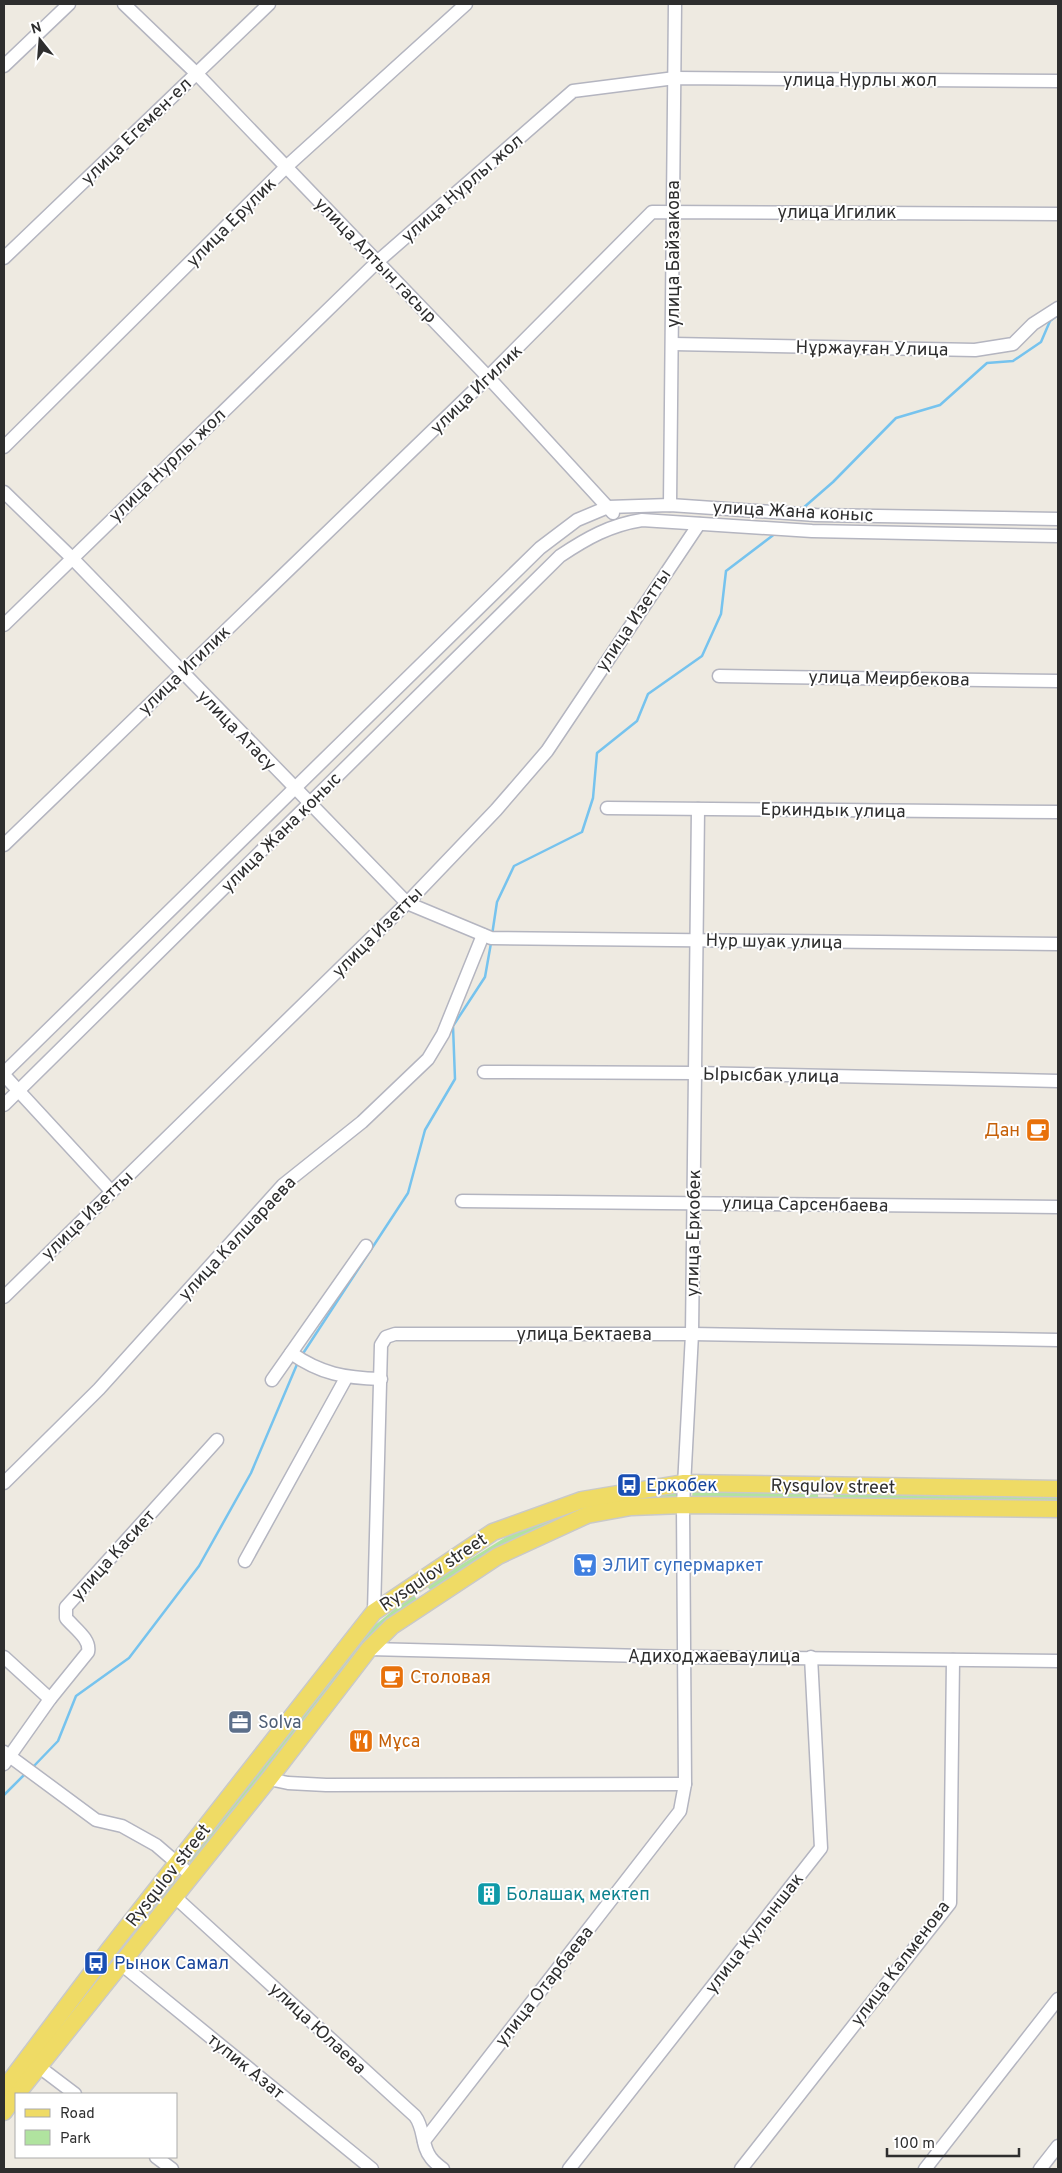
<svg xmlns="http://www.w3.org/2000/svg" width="1062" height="2173" font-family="Overpass,sans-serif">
  <rect width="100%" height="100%" fill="#eeeae1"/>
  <g fill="#b0e39f">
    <polygon points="693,1490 818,1492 818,1500 692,1497"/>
    <polygon points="833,1490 1058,1494 1058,1503 834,1499"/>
    <polygon points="676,1491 677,1499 584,1510 524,1535 430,1590 427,1586 519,1529 584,1506"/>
    <polygon points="413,1594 418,1601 192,1864 187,1860 374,1626"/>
    <polygon points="172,1878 177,1882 143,1926 138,1922"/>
  </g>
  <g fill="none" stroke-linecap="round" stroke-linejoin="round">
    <g stroke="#76c3ee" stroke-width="2.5">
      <polyline points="802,509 833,482 896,418 940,405 987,363 1013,361 1041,342 1050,321 1058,315"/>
      <polyline points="492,935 497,902 514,866 582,832 593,798 597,753 637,721 648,694 702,656 721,614 726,571 776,533"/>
      <polyline points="302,1355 408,1193 425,1130 455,1079 453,1026 485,977 491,943"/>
      <polyline points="32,1768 58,1741 76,1696 129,1658 199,1566 251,1473 298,1362"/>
      <polyline points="4,1795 26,1773"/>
    </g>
    <defs>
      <g id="minor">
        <polyline points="124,4 196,73 488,377 613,513"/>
        <polyline points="4,66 69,4"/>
        <polyline points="4,258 269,4"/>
        <polyline points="673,344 975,350 1013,344 1033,324 1058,308"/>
        <polyline points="4,447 286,167 466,4"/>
        <polyline points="4,492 72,558 407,903 491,938 1058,944"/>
        <polyline points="670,505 675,4"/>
        <polyline points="4,625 377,262 573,91 675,78 1058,81"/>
        <polyline points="719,676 1058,681"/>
        <polyline points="607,808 1058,812"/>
        <polyline points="4,845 488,377 652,212 1058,214"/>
        <polyline points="484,1072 694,1073 1058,1081"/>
        <polyline points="4,1073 540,548 577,520 608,507 670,505 816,515 1058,519"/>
        <polyline points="4,1075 111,1191"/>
        <path d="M4 1105 560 556C587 538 610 525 642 520L812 531 1058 536"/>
        <polyline points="462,1201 1058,1207"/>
        <polyline points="4,1297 407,903 496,810 547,751 699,524"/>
        <path d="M291 1353C321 1374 345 1378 381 1379"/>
        <polyline points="272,1380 366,1246"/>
        <polyline points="4,1483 99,1389 283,1185 362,1122 428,1059 443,1034 483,935"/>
        <polyline points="245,1561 346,1378"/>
        <polyline points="374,1612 381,1345 386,1337 395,1334 692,1334 1058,1340"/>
        <polyline points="369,1649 683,1657 1058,1661"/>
        <polyline points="4,1657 50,1699"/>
        <polyline points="4,1752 96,1820 122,1826 156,1845 192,1876"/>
        <path d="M4 1764 50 1699 88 1652C91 1639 74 1628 66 1618V1607L217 1440"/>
        <polyline points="269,1779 288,1783 326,1785 685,1784"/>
        <path d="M175 1897 415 2116C425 2129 421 2146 431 2158 434 2162 439 2166 443 2169"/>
        <polyline points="121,1964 372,2169"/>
        <polyline points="38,2066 75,2094"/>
        <polyline points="424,2141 680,1811 685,1784 683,1505 692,1334 698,809"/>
        <polyline points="156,2157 172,2169"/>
        <polyline points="569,2169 821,1848 811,1657"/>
        <polyline points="741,2169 950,1903 953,1660"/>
        <polyline points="925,2169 1058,1999"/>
        <polyline points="1040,2169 1058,2146"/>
      </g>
      <g id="major">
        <polyline points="4,2089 108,1951 374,1612 493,1532 582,1500 684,1483 1058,1489"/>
        <polyline points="17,2094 269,1779 369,1649 392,1626 498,1556 587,1515 631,1507 683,1505 1058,1509"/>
        <polyline points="4,2112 16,2095"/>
      </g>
    </defs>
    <use href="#minor" stroke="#b4b5c0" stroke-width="15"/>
    <use href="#major" stroke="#c9c9c9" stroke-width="19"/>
    <use href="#minor" stroke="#fff" stroke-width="12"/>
    <use href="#major" stroke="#efdb65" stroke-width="16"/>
  </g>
  <defs>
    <symbol id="cafe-square" viewBox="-11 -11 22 22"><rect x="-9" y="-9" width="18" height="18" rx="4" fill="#e8710a" stroke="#fff"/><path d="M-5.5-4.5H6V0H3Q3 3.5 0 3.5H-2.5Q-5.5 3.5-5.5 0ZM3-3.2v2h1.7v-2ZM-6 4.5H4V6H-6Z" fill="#fff"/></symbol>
    <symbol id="bus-square" viewBox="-11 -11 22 22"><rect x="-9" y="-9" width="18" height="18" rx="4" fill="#1a4fb4" stroke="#fff"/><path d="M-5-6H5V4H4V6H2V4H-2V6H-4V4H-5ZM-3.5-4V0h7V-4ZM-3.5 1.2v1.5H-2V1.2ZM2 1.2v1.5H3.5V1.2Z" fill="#fff"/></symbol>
    <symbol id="supermarket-square" viewBox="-11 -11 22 22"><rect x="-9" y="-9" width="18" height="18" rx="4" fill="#3f7fe0" stroke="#fff"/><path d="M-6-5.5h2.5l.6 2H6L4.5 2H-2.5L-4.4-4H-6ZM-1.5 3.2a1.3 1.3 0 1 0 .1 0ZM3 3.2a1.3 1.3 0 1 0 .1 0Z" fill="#fff"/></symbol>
    <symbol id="office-square" viewBox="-11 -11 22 22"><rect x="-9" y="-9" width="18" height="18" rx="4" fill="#5c6f8a" stroke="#fff"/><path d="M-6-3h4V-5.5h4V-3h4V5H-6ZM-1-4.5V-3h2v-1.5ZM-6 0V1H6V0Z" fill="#fff"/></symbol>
    <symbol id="restaurant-square" viewBox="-11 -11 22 22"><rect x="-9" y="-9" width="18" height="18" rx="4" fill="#e8710a" stroke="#fff"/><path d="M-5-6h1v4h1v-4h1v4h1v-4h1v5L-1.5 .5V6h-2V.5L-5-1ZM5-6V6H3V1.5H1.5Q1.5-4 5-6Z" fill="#fff"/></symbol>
    <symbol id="building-square" viewBox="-11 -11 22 22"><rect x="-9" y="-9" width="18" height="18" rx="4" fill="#0f9aa8" stroke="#fff"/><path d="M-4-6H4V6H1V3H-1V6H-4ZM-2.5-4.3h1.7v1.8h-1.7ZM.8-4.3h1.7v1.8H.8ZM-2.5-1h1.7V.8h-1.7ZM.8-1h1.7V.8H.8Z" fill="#fff"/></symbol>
  </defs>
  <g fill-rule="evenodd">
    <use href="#cafe-square" x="1024" y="1116" width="28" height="28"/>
    <use href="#bus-square" x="615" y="1471" width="28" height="28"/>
    <use href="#supermarket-square" x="571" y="1551" width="28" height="28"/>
    <use href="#cafe-square" x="378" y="1663" width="28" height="28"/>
    <use href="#office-square" x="226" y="1708" width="28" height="28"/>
    <use href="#restaurant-square" x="347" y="1727" width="28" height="28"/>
    <use href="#building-square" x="475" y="1880" width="28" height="28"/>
    <use href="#bus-square" x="82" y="1949" width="28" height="28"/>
  </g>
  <g text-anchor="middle" stroke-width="4" stroke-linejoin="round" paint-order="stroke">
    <g font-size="18" fill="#2e2e2e" stroke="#fff">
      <text x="860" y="86">улица Нурлы жол</text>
      <text transform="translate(136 131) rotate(-44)" y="6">улица Егемен-ел</text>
      <text transform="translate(462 188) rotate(-41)" y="6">улица Нурлы жол</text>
      <text x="837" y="218">улица Игилик</text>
      <text transform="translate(231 222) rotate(-45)" y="6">улица Ерулик</text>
      <text transform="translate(673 254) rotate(-90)" y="6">улица Байзакова</text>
      <text transform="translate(376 260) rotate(46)" y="6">улица Алтын гасыр</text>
      <text transform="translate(872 348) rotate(1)" y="6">Нұржауған Улица</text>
      <text transform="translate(476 389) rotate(-44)" y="6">улица Игилик</text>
      <text transform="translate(167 465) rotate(-44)" y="6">улица Нурлы жол</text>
      <text transform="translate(793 511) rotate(3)" y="6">улица Жана коныс</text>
      <text transform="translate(633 620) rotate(-56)" y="6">улица Изетты</text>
      <text transform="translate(184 670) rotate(-44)" y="6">улица Игилик</text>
      <text transform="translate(889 678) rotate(1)" y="6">улица Меирбекова</text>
      <text transform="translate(237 730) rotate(46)" y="6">улица Атасу</text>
      <text transform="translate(833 810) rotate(1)" y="6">Еркиндык улица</text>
      <text transform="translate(281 832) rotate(-45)" y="6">улица Жана коныс</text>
      <text transform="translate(377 932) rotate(-45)" y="6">улица Изетты</text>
      <text transform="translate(774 941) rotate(1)" y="6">Нур шуак улица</text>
      <text transform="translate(771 1075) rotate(1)" y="6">Ырысбак улица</text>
      <text transform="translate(805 1204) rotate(1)" y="6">улица Сарсенбаева</text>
      <text transform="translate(87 1215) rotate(-44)" y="6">улица Изетты</text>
      <text transform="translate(693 1233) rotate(-89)" y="6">улица Еркобек</text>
      <text transform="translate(237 1238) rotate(-47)" y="6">улица Калшараева</text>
      <text x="584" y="1340">улица Бектаева</text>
      <text transform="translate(833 1486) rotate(1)" y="6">Rysqulov street</text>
      <text transform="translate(113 1555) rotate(-48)" y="6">улица Касиет</text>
      <text transform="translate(433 1572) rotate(-34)" y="6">Rysqulov street</text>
      <text x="714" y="1662">Адиходжаеваулица</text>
      <text transform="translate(168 1875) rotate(-52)" y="6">Rysqulov street</text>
      <text transform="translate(754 1933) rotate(-52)" y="6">улица Кулыншак</text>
      <text transform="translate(900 1963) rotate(-53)" y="6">улица Калменова</text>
      <text transform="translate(544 1986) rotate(-52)" y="6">улица Отарбаева</text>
      <text transform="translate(318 2028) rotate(43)" y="6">улица Юлаева</text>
      <text transform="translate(246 2066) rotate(39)" y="6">тупик Азат</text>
    </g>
    <g font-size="18" fill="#c56008" stroke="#fff" text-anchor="start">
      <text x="1020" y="1136" text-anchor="end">Дан</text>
      <text x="410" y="1683">Столовая</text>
      <text x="378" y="1747">Мұса</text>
    </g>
    <g font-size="18" fill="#164399" stroke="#fff" text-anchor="start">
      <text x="646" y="1491">Еркобек</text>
      <text x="114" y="1969">Рынок Самал</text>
    </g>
    <g font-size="18" fill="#366cbe" stroke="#fff" text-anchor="start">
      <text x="602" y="1571">ЭЛИТ супермаркет</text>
    </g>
    <g font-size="18" fill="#4e5e75" stroke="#fff" text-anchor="start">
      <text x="258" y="1728">Solva</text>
    </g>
    <g font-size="18" fill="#0d838f" stroke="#fff" text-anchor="start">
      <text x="506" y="1900">Болашақ мектеп</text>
    </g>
  </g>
  <rect width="1062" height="2173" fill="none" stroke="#2e2e2e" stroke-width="10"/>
  <rect x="15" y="2093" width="162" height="65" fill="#ffffff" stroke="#ababab"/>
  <rect x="25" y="2109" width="25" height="8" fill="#efdb65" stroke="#ababab"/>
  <text x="60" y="2118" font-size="15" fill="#2e2e2e">Road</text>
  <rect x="25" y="2130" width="25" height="15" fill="#b0e39f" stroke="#ababab"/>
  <text x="60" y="2143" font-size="15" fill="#2e2e2e">Park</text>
  <g transform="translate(40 40) rotate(343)" stroke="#ffffff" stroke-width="4" paint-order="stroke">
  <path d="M0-4L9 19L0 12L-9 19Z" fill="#2e2e2e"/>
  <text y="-8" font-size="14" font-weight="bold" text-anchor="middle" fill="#2e2e2e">N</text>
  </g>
  <path d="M887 2148v8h132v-8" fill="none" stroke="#2e2e2e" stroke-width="2.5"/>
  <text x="894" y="2148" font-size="15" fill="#2e2e2e" stroke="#ffffff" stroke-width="4" paint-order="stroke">100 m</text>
</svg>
